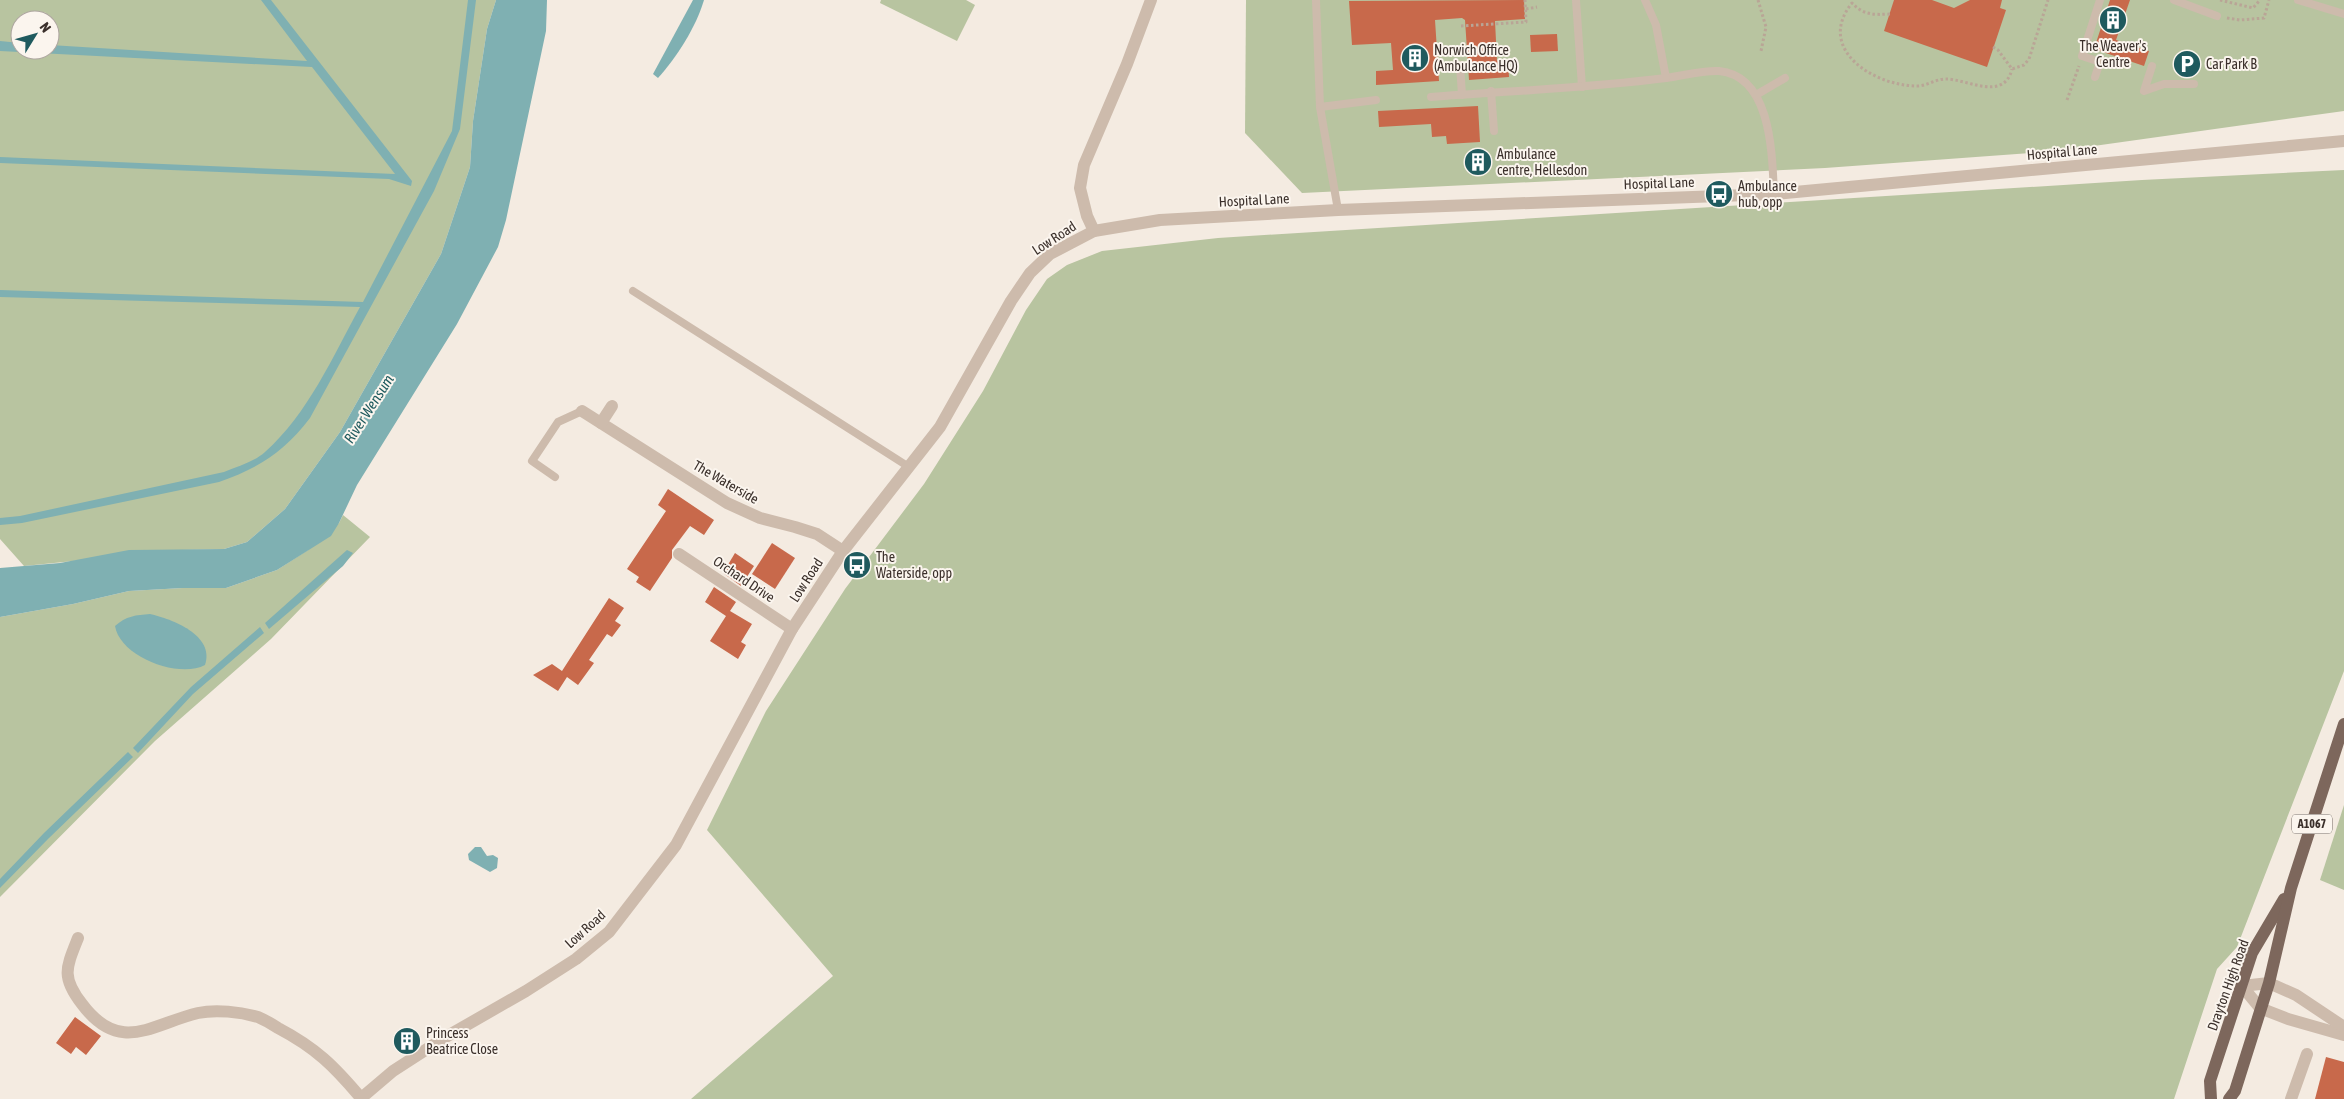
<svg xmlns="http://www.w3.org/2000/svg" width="2344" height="1099" font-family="'Asap Condensed',sans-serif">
  <rect width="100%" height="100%" fill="#f4ebe1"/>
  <g fill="#b8c4a0" fill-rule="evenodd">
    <path d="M0 0H496L487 29 473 121 470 167 441 254 340 432 285 509 247 542 224 549 183 550 24 566 0 539ZM20 20H50V50H20Z"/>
    <polygon points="881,0 966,0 975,5 957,41 880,3"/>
    <polygon points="1246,0 2344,0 2344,111 2058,151 1825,168 1302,193 1245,133"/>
    <polygon points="2344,170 2344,671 2237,947 2217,969 2174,1099 691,1099 833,976 707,830 766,711 845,589 924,484 983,391 1026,310 1047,279 1067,265 1102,251 1218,238 2142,180"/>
    <polygon points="343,515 370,537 271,639 155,741 0,897 0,617 73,604 129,591 183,588 226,588 277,570 308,550 339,523"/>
    <polygon points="2344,805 2344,890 2320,880"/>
  </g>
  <g fill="#7fb0b2">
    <polygon points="261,0 271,0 412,181 411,186 389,179 0,163 0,157 395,174 312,67 0,51 0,41 20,43 20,50 50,50 50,45 307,61"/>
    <path d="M468 0H476L460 129 434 191 310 418C284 452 259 468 219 482L22 523 0 525V518L20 516 224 472C238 466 254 462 265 452 308 414 333 356 360 307L0 297V290L363 302 452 131Z"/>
    <polygon points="496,0 547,0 546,31 506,220 498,247 457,324 357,485 339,523 331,536 277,570 226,588 183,588 129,591 73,604 0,617 0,568 60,563 129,550 224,549 247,542 285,509 340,432 441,254 470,167 473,121 487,29"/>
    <path d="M693 0H704C696 27 677 57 658 78L653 74Z"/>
    <polygon points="347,550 353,553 343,566 269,629 265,623"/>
    <path d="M150 614C172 619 215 635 205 665 179 679 120 657 115 626 126 616 136 615 150 614Z"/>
    <polygon points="260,627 264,633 193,694 138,753 133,748 191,687"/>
    <polygon points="128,752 133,757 48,839 0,888 0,879 44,833"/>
    <polygon points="475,847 481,847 487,856 493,855 498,858 497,868 490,872 469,860 468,854"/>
  </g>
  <g fill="#c8694b">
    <polygon points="1524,0 1525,19 1495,21 1497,61 1508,60 1509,77 1469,80 1465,20 1462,18 1435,20 1439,81 1376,85 1376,71 1393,70 1391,43 1352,45 1349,1"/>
    <polygon points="1894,0 1932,0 1954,8 1970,0 2002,0 2000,8 2006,10 1987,67 1884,31"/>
    <polygon points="2110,0 2130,0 2116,40 2149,51 2144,66 2094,49"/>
    <polygon points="1557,34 1558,51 1531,52 1530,35"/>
    <polygon points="1478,106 1480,142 1447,144 1446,136 1432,137 1431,124 1379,127 1378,111"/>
    <polygon points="668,489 714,520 704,535 690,526 672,550 672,558 650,591 636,582 639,577 627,569 666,511 658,505"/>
    <polygon points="772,543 795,558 775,589 752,574"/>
    <polygon points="735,553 754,566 741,586 723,573"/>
    <polygon points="714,587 736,602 730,611 752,624 741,642 746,645 738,659 710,641 726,616 705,602"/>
    <polygon points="609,598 624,608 615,621 621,625 612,637 607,634 589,660 594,663 578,685 567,677 558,691 533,675 552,664 562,671"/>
    <polygon points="75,1017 101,1036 86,1055 76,1047 71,1054 56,1043"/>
    <polygon points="2326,1057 2344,1062 2344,1099 2315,1099"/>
  </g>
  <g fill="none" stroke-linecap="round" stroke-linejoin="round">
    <g stroke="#b9a596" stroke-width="3" stroke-dasharray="2.5 2.5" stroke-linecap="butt">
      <polyline points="1758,0 1766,27 1761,51"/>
      <polyline points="2220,0 2253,8 2260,0"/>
      <polyline points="1526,9 1537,7"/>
      <path d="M1890 14C1874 15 1863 15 1852 3 1815 49 1874 86 1917 86 1927 86 1935 79 1946 79 1967 79 2004 102 2012 69"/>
      <polyline points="2227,18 2240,20 2264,18 2269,0"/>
      <polyline points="1461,26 1526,22 1525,0"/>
      <polyline points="1993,47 1998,50 2012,69 2024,65 2029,59 2048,0"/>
      <polyline points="2067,100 2079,66"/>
    </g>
    <g stroke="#cdbbac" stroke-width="8">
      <polyline points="1316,0 1320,107 1338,210"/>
      <polyline points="1576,0 1582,87"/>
      <path d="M1645 0 1656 25 1666 78C1682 76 1703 70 1719 71 1772 76 1772 155 1774 194"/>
      <polyline points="2174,0 2217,16"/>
      <polyline points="2298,0 2344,14"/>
      <polyline points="1460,65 1462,95"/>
      <polyline points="2152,66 2144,91 2164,84 2194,84"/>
      <polyline points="2095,77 2100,62 2082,56 2100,0"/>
      <polyline points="1491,91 1494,131"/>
      <polyline points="1756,95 1785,78"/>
      <path d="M1431 97C1509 91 1588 88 1666 78"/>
      <polyline points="1320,107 1376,100"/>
      <polyline points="633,291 909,467"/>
      <polyline points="555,477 532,461 558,422 582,411"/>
    </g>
    <g stroke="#cdbbac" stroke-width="12">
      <polyline points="1094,231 1160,220 1338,210 1774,194 2344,141"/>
      <polyline points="582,411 727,503 760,518 795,527 817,534 843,551"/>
      <polyline points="601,423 612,406"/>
      <polyline points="679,554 792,629"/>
      <path d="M78 938C66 968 61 977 82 1004 120 1055 152 1024 198 1013 216 1009 240 1012 258 1017 265 1020 272 1024 278 1028 316 1048 334 1066 361 1098"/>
      <polyline points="2242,986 2260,1008 2288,1019 2344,1035"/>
      <polyline points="2242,986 2269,983 2296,995 2344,1027"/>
      <polyline points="2291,1099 2307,1054"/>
    </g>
    <polyline stroke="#cdbbac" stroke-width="12" points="360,1099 393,1071 444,1038 526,991 576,959 609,932 676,845 792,629 843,551 940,427 1011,301 1030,273 1050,254 1094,231 1087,216 1080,188 1084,165 1127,64 1151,0"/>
    <g stroke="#7d675c" stroke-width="12">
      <polyline points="2211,1099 2210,1081 2252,953 2284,899"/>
      <polyline points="2229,1099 2235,1091 2269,983 2291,888 2344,724"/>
    </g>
  </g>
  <defs>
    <symbol id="building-disc" viewBox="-11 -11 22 22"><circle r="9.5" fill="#1f5a5e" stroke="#fbf5ee"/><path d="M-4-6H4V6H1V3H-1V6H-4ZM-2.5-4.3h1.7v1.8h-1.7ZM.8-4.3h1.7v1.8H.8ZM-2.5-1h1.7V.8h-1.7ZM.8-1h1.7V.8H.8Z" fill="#fff"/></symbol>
    <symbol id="parking-disc" viewBox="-11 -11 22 22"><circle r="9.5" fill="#1f5a5e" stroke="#fbf5ee"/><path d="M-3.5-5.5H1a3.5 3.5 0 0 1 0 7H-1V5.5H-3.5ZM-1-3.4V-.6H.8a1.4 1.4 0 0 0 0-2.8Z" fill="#fff"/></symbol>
    <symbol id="bus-disc" viewBox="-11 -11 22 22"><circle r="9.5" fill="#1f5a5e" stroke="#fbf5ee"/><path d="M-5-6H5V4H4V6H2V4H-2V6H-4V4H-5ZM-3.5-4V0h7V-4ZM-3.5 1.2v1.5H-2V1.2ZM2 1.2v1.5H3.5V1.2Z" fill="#fff"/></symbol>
  </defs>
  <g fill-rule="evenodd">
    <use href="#building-disc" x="2097" y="4" width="32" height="32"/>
    <use href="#building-disc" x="1399" y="42" width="32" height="32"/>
    <use href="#parking-disc" x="2171" y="48" width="32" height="32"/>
    <use href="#building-disc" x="1462" y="146" width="32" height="32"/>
    <use href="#bus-disc" x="1703" y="178" width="32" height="32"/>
    <use href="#bus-disc" x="841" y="549" width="32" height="32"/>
    <use href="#building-disc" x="391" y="1025" width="32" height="32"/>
  </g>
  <g text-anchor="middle" stroke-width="4" stroke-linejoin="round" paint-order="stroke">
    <rect fill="#fbf5ee" stroke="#756b66" stroke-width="1" x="2292" y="814.5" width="40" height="19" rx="4"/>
    <g font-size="12" font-weight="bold" fill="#3b302b">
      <text x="2312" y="828">A1067</text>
    </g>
    <g font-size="14" fill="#3b302b" stroke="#fbf5ee" text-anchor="start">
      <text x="2113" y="51" text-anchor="middle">The Weaver's<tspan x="2113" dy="16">Centre</tspan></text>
      <text x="1434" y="55">Norwich Office<tspan x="1434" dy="16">(Ambulance HQ)</tspan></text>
      <text x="2206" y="69">Car Park B</text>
      <text x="1497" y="159">Ambulance<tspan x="1497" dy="16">centre, Hellesdon</tspan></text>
      <text x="1738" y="191">Ambulance<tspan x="1738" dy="16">hub, opp</tspan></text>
      <text x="876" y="562">The<tspan x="876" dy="16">Waterside, opp</tspan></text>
      <text x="426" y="1038">Princess<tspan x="426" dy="16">Beatrice Close</tspan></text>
    </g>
    <g font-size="14" fill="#3b302b" stroke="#fbf5ee">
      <text transform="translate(2062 152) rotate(-5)" y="5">Hospital Lane</text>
      <text transform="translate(1659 183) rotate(-2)" y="5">Hospital Lane</text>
      <text transform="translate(1254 200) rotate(-3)" y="5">Hospital Lane</text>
      <text transform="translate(1054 238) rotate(-33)" y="5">Low Road</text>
      <text transform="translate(726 482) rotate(30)" y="5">The Waterside</text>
      <text transform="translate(744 579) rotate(34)" y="5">Orchard Drive</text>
      <text transform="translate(806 580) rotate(-57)" y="5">Low Road</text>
      <text transform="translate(585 929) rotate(-42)" y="5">Low Road</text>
      <text transform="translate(2228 985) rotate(-70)" y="5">Drayton High Road</text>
    </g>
    <g font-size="15" font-style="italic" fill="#1f5a5e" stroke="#fbf5ee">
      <text transform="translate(369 409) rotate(-57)" y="5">River Wensum</text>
    </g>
  </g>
  <g transform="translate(35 35) rotate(53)"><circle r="24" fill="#fbf5ee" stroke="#aea6a0"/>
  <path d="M0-4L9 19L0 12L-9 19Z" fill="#1f5a5e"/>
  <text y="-8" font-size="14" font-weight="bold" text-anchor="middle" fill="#3b302b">N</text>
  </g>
</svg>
